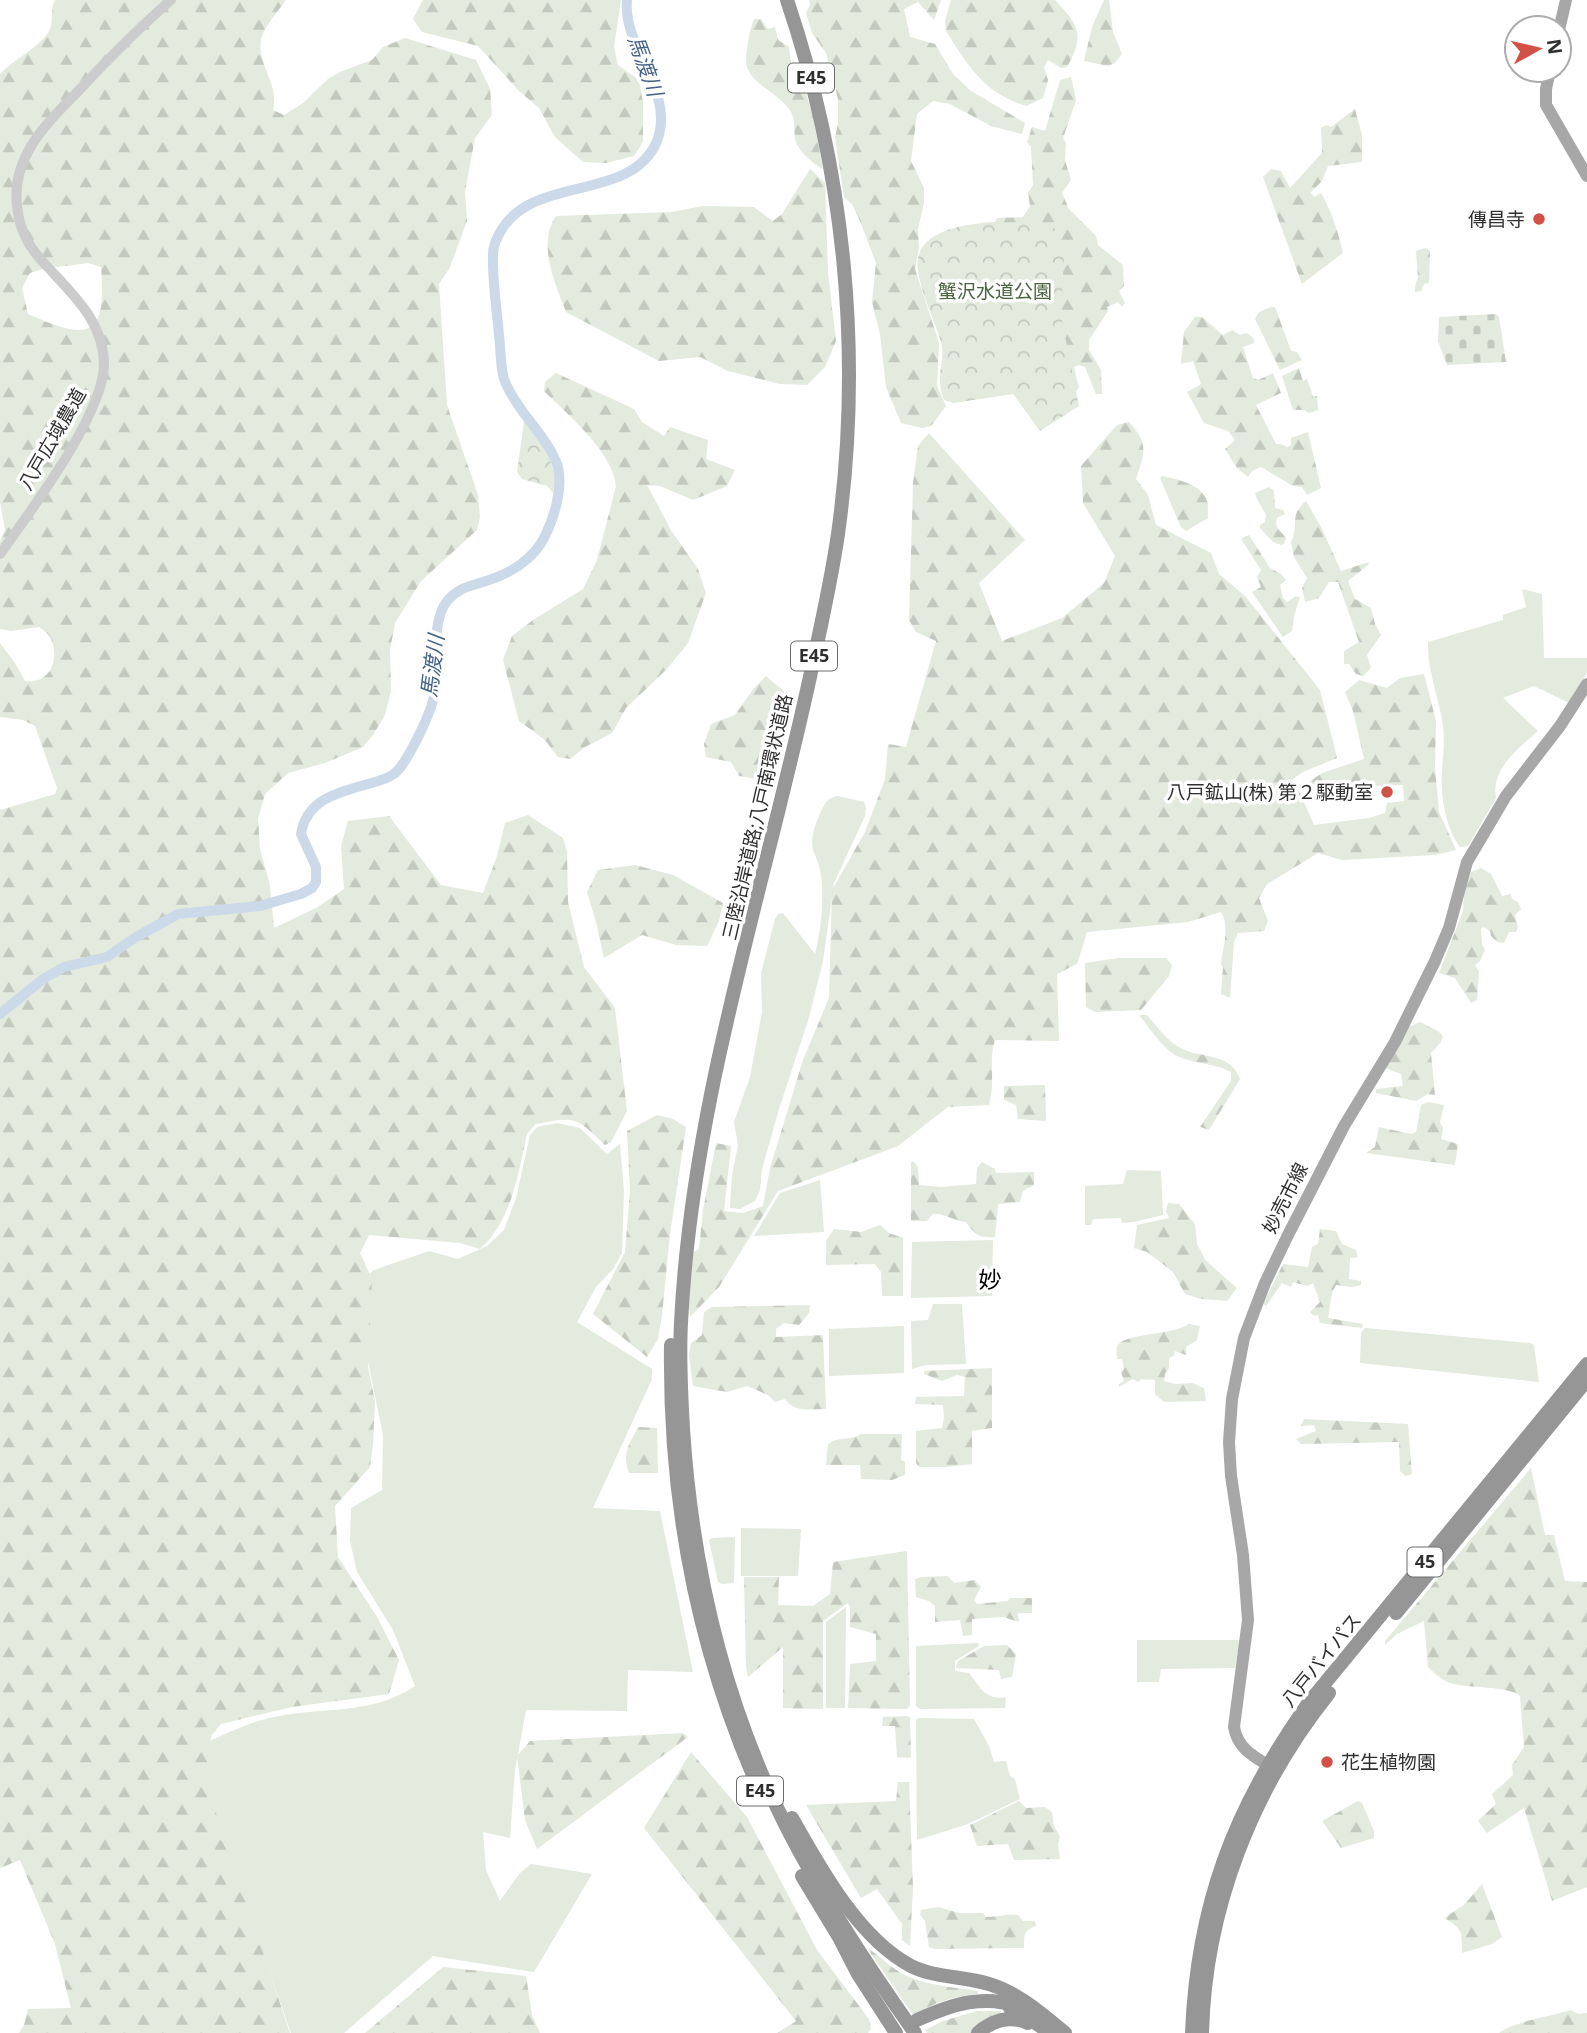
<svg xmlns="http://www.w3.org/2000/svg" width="1587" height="2033" font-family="'Open Sans','Noto Sans JP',sans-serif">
  <defs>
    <pattern id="forest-firs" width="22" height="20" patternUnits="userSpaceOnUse" patternTransform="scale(1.75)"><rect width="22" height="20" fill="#e3eade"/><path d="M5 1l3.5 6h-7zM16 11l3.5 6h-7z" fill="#c3c9bf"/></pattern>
    <pattern id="cemetery-stones" width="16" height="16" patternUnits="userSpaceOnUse" patternTransform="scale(1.75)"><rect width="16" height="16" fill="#e3eade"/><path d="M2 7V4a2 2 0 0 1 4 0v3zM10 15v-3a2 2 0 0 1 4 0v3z" fill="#c3c9bf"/></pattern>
    <pattern id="park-crowns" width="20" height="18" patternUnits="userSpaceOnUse" patternTransform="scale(1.75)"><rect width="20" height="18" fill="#e3eade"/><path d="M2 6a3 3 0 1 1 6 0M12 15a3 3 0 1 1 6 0" fill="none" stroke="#c3c9bf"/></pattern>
  </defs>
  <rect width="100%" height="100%" fill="#fff"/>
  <g fill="#e3eade">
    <path d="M1522 589 1542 594 1544 658H1587V673L1569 703 1534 686 1503 698 1538 731C1518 749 1491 768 1496 798L1468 846 1460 847C1445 827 1440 793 1442 769 1443 754 1445 741 1443 726 1439 698 1427 670 1428 642L1503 620V615L1526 607Z"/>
    <path d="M838 796 864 802 866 808 865 816 834 883 823 961 808 1021 779 1109 762 1169 760 1190 755 1201 740 1209 730 1208 732 1175 738 1145 734 1122 750 1077 762 1012 761 973 775 919 778 914 783 913 815 954C821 930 823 907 822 883 820 849 802 854 820 814 824 805 827 797 838 796Z"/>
    <path d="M558 1123 580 1128 607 1154 620 1144 624 1191 622 1253 613 1269 596 1287 577 1322 652 1369V1379L593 1508 660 1511 693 1672 628 1670 627 1711 526 1710 515 1770 510 1838 483 1832 486 1870 500 1901 520 1873 531 1864 592 1874 534 1972 433 1956 344 2033H291L195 1762 199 1746C223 1735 249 1722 274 1717 324 1706 371 1716 415 1686L393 1630 357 1572 350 1541 351 1508 382 1490 383 1435 365 1347 361 1280 374 1270 429 1251 458 1259 487 1246 504 1230 516 1198 530 1135 537 1127Z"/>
    <polygon points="1127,1170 1161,1171 1163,1215 1134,1222 1122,1223 1121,1218 1093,1219 1091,1225 1085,1225 1085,1186 1123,1184"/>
    <polygon points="820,1180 824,1232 754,1236 780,1193"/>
    <polygon points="993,1240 992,1296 911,1298 912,1242"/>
    <polygon points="933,1304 962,1304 966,1364 926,1365 912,1369 911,1321 928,1320"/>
    <polygon points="904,1326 904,1373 829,1376 829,1329"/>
    <polygon points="1365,1328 1530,1343 1534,1345 1539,1382 1360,1363 1361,1333"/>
    <polygon points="741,1528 801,1529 798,1576 741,1576"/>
    <polygon points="735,1537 734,1583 722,1584 718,1582 709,1540 712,1538"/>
    <polygon points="846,1607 845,1708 826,1708 826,1622"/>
    <polygon points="1137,1640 1240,1640 1235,1668 1161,1669 1159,1682 1137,1682"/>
    <path d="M978 1643 979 1646 955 1661V1671L969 1673C980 1687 986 1701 1006 1697L1005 1708 920 1709 916 1706V1646Z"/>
    <polygon points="919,1718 974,1719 989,1746 994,1762 1006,1761 1010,1776 1015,1779 1020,1799 968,1824 917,1840 916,1720"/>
  </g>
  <g fill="url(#forest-firs)" fill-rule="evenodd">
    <path d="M55 0H286C279 10 270 20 264 31 250 59 281 82 273 110L284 115 303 103 328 79 340 72 372 60 383 47 405 38 476 60 490 89 492 115 475 138 465 192 467 221 450 267 439 284 447 405 478 495 480 517 477 530 421 581 395 623 390 650 391 691 385 715 373 735 363 747 325 763 288 773 265 794 258 819 260 849 270 885 274 928 316 908 344 889 341 846 348 821 389 816 441 885 483 893 497 856 505 823 528 815 563 838 567 852 568 902 584 967 615 1008 627 1111 611 1142 605 1145C577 1117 574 1116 536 1124L527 1134C518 1174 512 1220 480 1249L460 1243 369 1235 360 1253 372 1279 368 1367 375 1401 373 1444 370 1467 335 1506 338 1557 377 1617 399 1660 389 1694 292 1707 221 1724 211 1736 205 1780 290 2033H19L24 2025 28 2009 71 2008 55 1944 20 1860 0 1868V810L55 794 57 788 35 726 23 720 0 717V643L15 663 25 681C50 684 60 660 51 639 49 634 43 630 39 627L11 631 0 629V541L5 530 0 502V74C14 59 37 49 48 33 55 22 49 11 55 0ZM88 263 101 267C107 339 89 341 28 314L22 288 30 273 43 269Z"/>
    <polygon points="423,0 621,0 614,47 618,65 639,80 643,102 643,142 634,156 606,163 583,162 555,137 539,108 519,91 478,46 422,32 413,19"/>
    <polygon points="809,0 941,0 934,20 918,2 904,9 910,37 935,44 953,74 971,91 1025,123 1022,134 991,126 950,104 933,101 917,114 911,161 924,188 924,203 918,229 919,248 915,269 939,343 937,386 946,406 931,426 922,428 901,423 886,387 880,334 872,302 876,263 860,221 852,204 844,197 835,138 838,123 838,99 826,53 812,33 806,13 810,5"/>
    <path d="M951 0H1055C1079 25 1085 35 1067 67L1061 68 1048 60 1044 67 1048 80 1043 98 1026 106C984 93 969 67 946 31L945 21Z"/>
    <polygon points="1104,0 1109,0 1113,32 1122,54 1115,63 1108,66 1084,61 1092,27"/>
    <path d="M754 19H761L768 29 775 27 778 40 789 47 791 62 798 66 814 120 823 169C814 165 799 151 796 142 793 133 796 123 792 114 783 95 752 85 747 67 744 58 750 29 754 19Z"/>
    <polygon points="1071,77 1076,100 1063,138 1066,143 1065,160 1071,180 1062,193 1069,209 1096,236 1098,245 1123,265 1124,286 1119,291 1125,303 1122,307 1118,302 1107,307 1108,311 1089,340 1089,350 1101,370 1102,394 1096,394 1085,367 1079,365 1074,367 1079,388 1072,394 990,230 997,218 1023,217 1030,206 1028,193 1033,185 1031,147 1027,142 1032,127 1045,131 1060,80"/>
    <path d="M1355 109 1362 135V162L1328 166 1322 181 1310 193 1315 197 1321 193C1332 212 1338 232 1343 253L1302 284 1263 177 1271 169 1281 171 1290 188 1322 153 1321 128 1326 125 1331 127Z"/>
    <path d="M810 169 825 183 828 273 836 341 825 367 807 385 780 384 728 371 700 357 659 361 566 312C555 283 537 244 556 216L671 212 703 206 754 207 773 221 782 214Z"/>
    <polygon points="1426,248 1430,251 1429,283 1424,284 1421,291 1415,292 1415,286 1418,278 1416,251"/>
    <polygon points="1271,307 1275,307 1291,351 1297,352 1302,360 1280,370 1255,319 1259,312"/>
    <polygon points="1195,317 1202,317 1223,335 1232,330 1240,335 1247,333 1254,339 1254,343 1243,347 1253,378 1258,380 1273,373 1281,393 1256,405 1276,444 1281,444 1287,447 1291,445 1291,438 1308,432 1321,488 1307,495 1302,487 1293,486 1261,467 1252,471 1248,477 1237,468 1225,449 1235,440 1228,431 1204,423 1187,392 1201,384 1193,361 1181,364 1184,332"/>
    <polygon points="1299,368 1303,381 1307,379 1313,397 1317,396 1318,410 1309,413 1304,410 1293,410 1282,376"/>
    <path d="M556 373 634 409 642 422 664 436 670 427 708 440 706 459 735 470 727 486 693 500 660 486 647 485 672 532 698 569 706 593 688 643 667 669 626 708 612 733 585 747 570 759 558 757 545 740 519 721 503 660 512 636 533 620 583 589 597 560 616 486C613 452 568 415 544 391L545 382Z"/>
    <path d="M1129 422C1149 444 1145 452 1136 479L1148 495 1156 525 1211 553 1219 574 1245 596 1320 690 1337 758 1303 772 1287 783 1300 793 1314 825 1369 818 1385 813 1387 803 1404 801 1403 785 1311 788 1309 782 1322 773 1364 759 1353 711 1345 692 1359 680 1387 688 1400 678 1424 674 1436 721 1435 769 1439 812 1456 850 1435 855 1342 860 1318 853 1267 884 1259 898 1268 921 1264 931 1238 933 1234 942 1230 998 1221 994 1223 967 1221 963C1223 948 1230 926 1221 912L1188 922 1087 932 1077 964 1057 974 1059 1041 995 1040C988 1061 996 1080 989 1105L948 1107 898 1146 778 1191 719 1287 690 1317 688 1296 692 1253 699 1249 703 1210 716 1143 731 1146 724 1211 743 1213 763 1206 770 1168 803 1060 829 998 832 890 865 832 885 779 888 744 906 747 936 641 916 632 909 620 913 483 918 446 929 433 1025 540 979 583 1002 641 1062 618 1104 583 1115 556 1083 503 1081 466 1117 425Z"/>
    <path d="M1162 476C1176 479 1202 484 1207 501 1209 505 1207 513 1208 518L1186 531 1181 527 1160 478Z"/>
    <path d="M1269 487 1274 491 1275 508 1283 510 1285 514 1277 518C1274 530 1281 530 1286 538L1284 544 1281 545 1273 542 1260 528V525L1265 522 1266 515 1257 499 1255 493Z"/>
    <path d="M1306 501 1321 527 1341 571 1369 562 1368 565 1348 581 1355 599 1371 608 1375 624 1381 635 1367 655 1371 668 1363 676 1356 674 1349 664H1344V651L1359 642 1338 582H1329L1319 598 1305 602 1302 588 1307 578 1294 557 1291 542C1300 525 1288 516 1306 501Z"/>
    <polygon points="1249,535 1270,568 1281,574 1286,580 1280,585 1283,598 1287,602 1296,596 1300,597 1294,616 1292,631 1283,637 1252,592 1261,587 1257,577 1261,570 1241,539"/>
    <polygon points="766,676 786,693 791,704 781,760 762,780 739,776 731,762 706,757 704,744 711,724 735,715 754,688"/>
    <polygon points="635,865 673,875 723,903 719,921 707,946 676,945 642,935 604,958 596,922 587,892 598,870"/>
    <polygon points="1481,868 1491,874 1502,896 1511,894 1512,899 1518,902 1521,909 1515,915 1518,927 1516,932 1509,932 1504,943 1497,942 1491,936 1490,931 1483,927 1481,929 1482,944 1485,950 1480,961 1475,965 1479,971 1477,1000 1471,1003 1455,978 1439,973 1463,911 1464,891 1471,872"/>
    <polygon points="1118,958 1166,958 1172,965 1169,976 1141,1010 1095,1012 1086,1007 1085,963"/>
    <path d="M1139 1015H1147C1157 1026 1166 1040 1179 1047 1201 1060 1230 1051 1240 1079L1209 1130 1200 1127 1231 1081V1072C1215 1063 1194 1064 1177 1056 1165 1051 1148 1026 1139 1015Z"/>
    <polygon points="1420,1022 1438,1031 1443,1036 1441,1042 1431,1053 1435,1095 1428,1094 1416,1101 1376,1093 1376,1089 1403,1086 1401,1074 1385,1068 1408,1027"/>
    <polygon points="1045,1085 1046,1121 1018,1119 1016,1105 1004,1100 1004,1086"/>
    <polygon points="1428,1102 1444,1105 1440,1122 1443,1128 1441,1139 1458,1144 1455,1165 1366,1153 1375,1147 1379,1127 1411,1134 1416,1132 1421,1105"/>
    <polygon points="657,1115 673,1119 686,1127 670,1234 662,1315 658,1339 647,1357 593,1314 625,1252 630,1190 627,1131"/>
    <path d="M911 1162H914L918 1167 919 1185 941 1187 976 1184 977 1168 982 1162 995 1169 996 1173 1034 1172V1185L1023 1191 1020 1202 998 1204 995 1237C979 1238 975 1235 966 1222 954 1221 945 1213 933 1214L927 1221H911Z"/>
    <polygon points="1168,1203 1179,1204 1195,1224 1197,1244 1206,1261 1237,1288 1227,1301 1202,1299 1185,1294 1173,1272 1147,1252 1134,1248 1137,1225 1169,1218 1166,1212"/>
    <polygon points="880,1225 889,1233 903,1238 903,1296 882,1296 881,1272 875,1264 826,1265 826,1241 834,1229 861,1232"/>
    <polygon points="1320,1229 1336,1231 1342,1244 1356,1250 1358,1257 1350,1258 1349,1279 1361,1281 1361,1285 1352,1287 1336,1285 1332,1293 1328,1318 1363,1324 1362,1328 1320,1323 1318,1315 1314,1316 1310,1312 1320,1302 1313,1283 1307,1286 1293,1282 1291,1287 1282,1283 1266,1306 1263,1304 1283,1264 1308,1267 1312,1247 1318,1244"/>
    <path d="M810 1305 809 1313 799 1325 784 1323 776 1329V1337L823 1335 826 1409C811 1409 794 1413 785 1399L775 1402 768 1395 747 1386 727 1392 693 1386 689 1355 691 1343 702 1335 704 1312 712 1307Z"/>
    <path d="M1189 1324 1200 1326 1197 1340 1186 1347V1355L1175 1351 1174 1356 1169 1358V1368L1165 1374 1164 1381 1175 1384 1192 1383 1204 1388 1206 1401 1164 1402 1155 1394V1380L1141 1379 1138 1382 1133 1379 1119 1387V1384L1124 1381 1121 1372 1124 1369 1122 1359H1117C1117 1355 1116 1351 1117 1347 1121 1333 1174 1335 1189 1324Z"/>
    <polygon points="992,1368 992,1428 972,1431 972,1464 945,1467 919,1467 916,1463 916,1431 942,1428 944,1418 943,1405 915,1404 916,1397 964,1396 965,1377 957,1375 942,1381 924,1374 924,1371"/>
    <polygon points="1304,1419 1408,1424 1412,1474 1406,1476 1400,1471 1399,1442 1301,1444 1296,1439 1316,1431 1314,1425 1301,1426"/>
    <path d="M638 1427 657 1428 658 1473H629C622 1452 629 1445 638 1427Z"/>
    <path d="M861 1434H902L901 1460 905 1462V1475L892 1480 861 1479 860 1465H826L828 1444C838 1436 851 1441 861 1434Z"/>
    <path d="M1531 1468 1545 1535H1554L1565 1581 1587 1582V1887L1552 1901 1524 1808 1487 1833 1478 1821 1496 1804 1492 1794 1513 1775 1512 1765 1524 1747 1520 1696C1506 1685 1470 1689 1450 1683 1442 1680 1434 1673 1428 1667L1424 1621 1397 1634 1385 1645V1641Z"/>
    <polygon points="907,1551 910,1705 907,1709 848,1708 850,1664 876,1661 876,1634 850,1627 850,1607 848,1603 823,1621 823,1709 783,1708 783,1647 748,1677 746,1667 744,1577 779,1577 778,1605 813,1606 830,1594 833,1562"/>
    <polygon points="948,1576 954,1583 975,1580 981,1587 974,1600 977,1604 1007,1601 1011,1598 1032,1598 1032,1613 1018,1613 1019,1622 1003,1617 972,1619 972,1635 963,1636 960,1620 935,1622 935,1606 929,1601 916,1597 915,1579 921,1577"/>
    <polygon points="1007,1645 1016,1654 1012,1677 1001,1679 999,1670 956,1668 958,1661 984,1646"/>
    <polygon points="908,1716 910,1718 911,1758 897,1757 895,1726 882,1726 883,1717"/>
    <polygon points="683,1733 688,1737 537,1849 525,1820 517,1756 530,1741"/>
    <polygon points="691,1752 747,1817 817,1950 869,2019 871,2029 868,2033 777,2033 796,2021 644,1828"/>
    <polygon points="898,1782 909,1782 913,1888 910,1946 902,1940 902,1924 877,1889 861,1898 806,1805 896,1801"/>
    <polygon points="1019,1801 1026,1808 1045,1807 1052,1812 1054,1826 1060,1837 1058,1844 1060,1859 1014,1860 1008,1844 977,1846 970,1825"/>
    <polygon points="1358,1801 1362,1803 1374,1831 1374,1838 1341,1848 1322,1821"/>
    <path d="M1482 1884 1502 1937 1492 1944 1462 1953C1462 1932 1463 1929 1444 1918L1464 1905Z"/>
    <path d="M938 1907 959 1913H983L986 1917C998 1917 1006 1914 1018 1915L1023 1921H1035L1036 1926C1023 1930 1024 1936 1024 1948L935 1949 929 1947 925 1921 920 1915 921 1910Z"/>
    <path d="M867 1948C879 1954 891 1969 907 1976 929 1986 955 1987 978 1991V1994C954 1996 934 2003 913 2015Z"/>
    <polygon points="443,1967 526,1976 532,2015 540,2033 365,2033"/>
    <path d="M1571 2010 1578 2014 1587 2013V2033H1499C1515 2021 1549 2017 1571 2010Z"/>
    <polygon points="977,2011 1001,2011 1001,2015 972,2033 927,2033 925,2030 943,2021"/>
  </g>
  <polygon fill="url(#cemetery-stones)" points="1496,314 1499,317 1506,362 1447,365 1438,341 1439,317"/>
  <g fill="url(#park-crowns)">
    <path d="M993 222 1043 224 1058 230 1064 254 1061 316 1079 406 1040 431 1013 394 954 403 944 400C934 375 946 363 941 342 934 318 921 295 918 270 912 230 966 224 993 222Z"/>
    <path d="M524 422H527C539 442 562 468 553 493L547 486 522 479 517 472Z"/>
  </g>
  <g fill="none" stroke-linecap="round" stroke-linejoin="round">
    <path stroke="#ccd9e8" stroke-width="10" d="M0 1014 43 979 64 967 107 957 136 937 178 914 260 906 301 894 312 888 316 882V867L301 834C307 796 345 791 375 782 384 779 393 777 399 769 410 756 431 713 434 696 438 669 430 620 448 600 459 587 471 586 486 581 510 574 534 559 545 536 554 518 563 488 558 467 552 448 535 428 523 412 516 402 508 391 504 379 500 365 501 350 499 336 497 309 492 281 493 254 493 245 497 237 502 229 535 175 632 202 657 141 676 91 622 47 627 0"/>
    <path stroke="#ccc" stroke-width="10" d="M0 554C30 512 103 415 104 365 104 320 70 292 43 262 28 246 19 228 17 206 11 153 51 120 84 85 112 55 140 27 171 0"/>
    <g stroke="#a7a7a7" stroke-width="12">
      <polyline points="1559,30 1566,0"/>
      <polyline points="1550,70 1546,89 1546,105 1587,176"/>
      <path d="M1276 1770C1257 1758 1238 1751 1234 1727L1248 1620 1243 1555 1231 1476 1229 1442 1232 1399 1244 1338 1265 1283 1287 1237 1344 1126 1395 1042 1435 961 1449 928 1467 862 1506 796 1560 726 1587 684"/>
    </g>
    <g stroke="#969696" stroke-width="14">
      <path d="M787 0C845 171 863 355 838 534 832 575 823 617 814 658 768 879 692 1096 681 1323 679 1358 681 1394 683 1429 692 1566 724 1703 786 1826 823 1899 868 1967 915 2033"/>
      <path d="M671 1345C669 1493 695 1639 753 1775"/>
      <polyline points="1396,1613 1587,1380"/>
      <path d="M792 1818C820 1868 859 1939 911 1966 935 1978 964 1976 989 1984 1017 1992 1042 2014 1065 2033"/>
      <polyline points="802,1876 842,1942"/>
      <polyline points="841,1941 858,1974 896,2033"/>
      <polyline points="1010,2008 1020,2012 1050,2033"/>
      <path d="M917 2020C952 2004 985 1993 1023 2008"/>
      <path d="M978 2033C992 2020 1010 2015 1028 2023"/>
      <path d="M1192 2033C1197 1905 1234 1809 1307 1705L1587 1364"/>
      <path d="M1202 2033C1205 1910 1252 1789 1329 1693"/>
    </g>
  </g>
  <g fill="#d15146" stroke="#fff" stroke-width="2.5">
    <circle cx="1539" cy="219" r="7"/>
    <circle cx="1387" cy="792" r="7"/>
    <circle cx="1327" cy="1762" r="7"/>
  </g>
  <g text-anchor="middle" stroke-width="7" stroke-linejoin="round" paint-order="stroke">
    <g fill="#fff" stroke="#6d6d6d" stroke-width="2">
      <rect x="788" y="63.5" width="46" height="29" rx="5"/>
      <rect x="791" y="641.5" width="46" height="29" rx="5"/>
      <rect x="1407.5" y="1547.5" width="35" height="29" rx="5"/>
      <rect x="737" y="1776.5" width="46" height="29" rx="5"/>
    </g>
    <g font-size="18" font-weight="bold" fill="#2f2f2f">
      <text x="811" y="84">E45</text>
      <text x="814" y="662">E45</text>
      <text x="1425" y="1568">45</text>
      <text x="760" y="1797">E45</text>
    </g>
    <g font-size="19" fill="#2f2f2f" stroke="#fff" text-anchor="end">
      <text x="1525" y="226">傳昌寺</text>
      <text x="1373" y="799">八戸鉱山(株) 第２駆動室</text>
      <text x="1341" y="1769" text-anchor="start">花生植物園</text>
    </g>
    <g font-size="19" fill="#4c6541" stroke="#fff">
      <text x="995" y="298">蟹沢水道公園</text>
    </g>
    <g font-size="19" fill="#2f2f2f" stroke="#fff">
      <text transform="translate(52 439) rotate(-60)" y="7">八戸広域農道</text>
      <text transform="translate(757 817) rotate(-77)" y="7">三陸沿岸道路;八戸南環状道路</text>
      <text transform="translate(1285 1198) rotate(-63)" y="7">妙売市線</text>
      <text transform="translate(1321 1660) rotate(-51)" y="7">八戸バイパス</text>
    </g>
    <g font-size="21" font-style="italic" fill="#466487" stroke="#fff">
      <text transform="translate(645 66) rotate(70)" y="7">馬渡川</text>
      <text transform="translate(433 666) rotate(-83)" y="7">馬渡川</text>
    </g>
    <g font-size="23" fill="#000" stroke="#fff">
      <text x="990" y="1288">妙</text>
    </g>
  </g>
  <g transform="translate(1538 49) rotate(82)"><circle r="33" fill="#ffffff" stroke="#acacac" stroke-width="2"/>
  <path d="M0-5L12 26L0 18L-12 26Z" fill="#d15146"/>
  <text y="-10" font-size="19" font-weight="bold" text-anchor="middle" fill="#2f2f2f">N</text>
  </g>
</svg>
